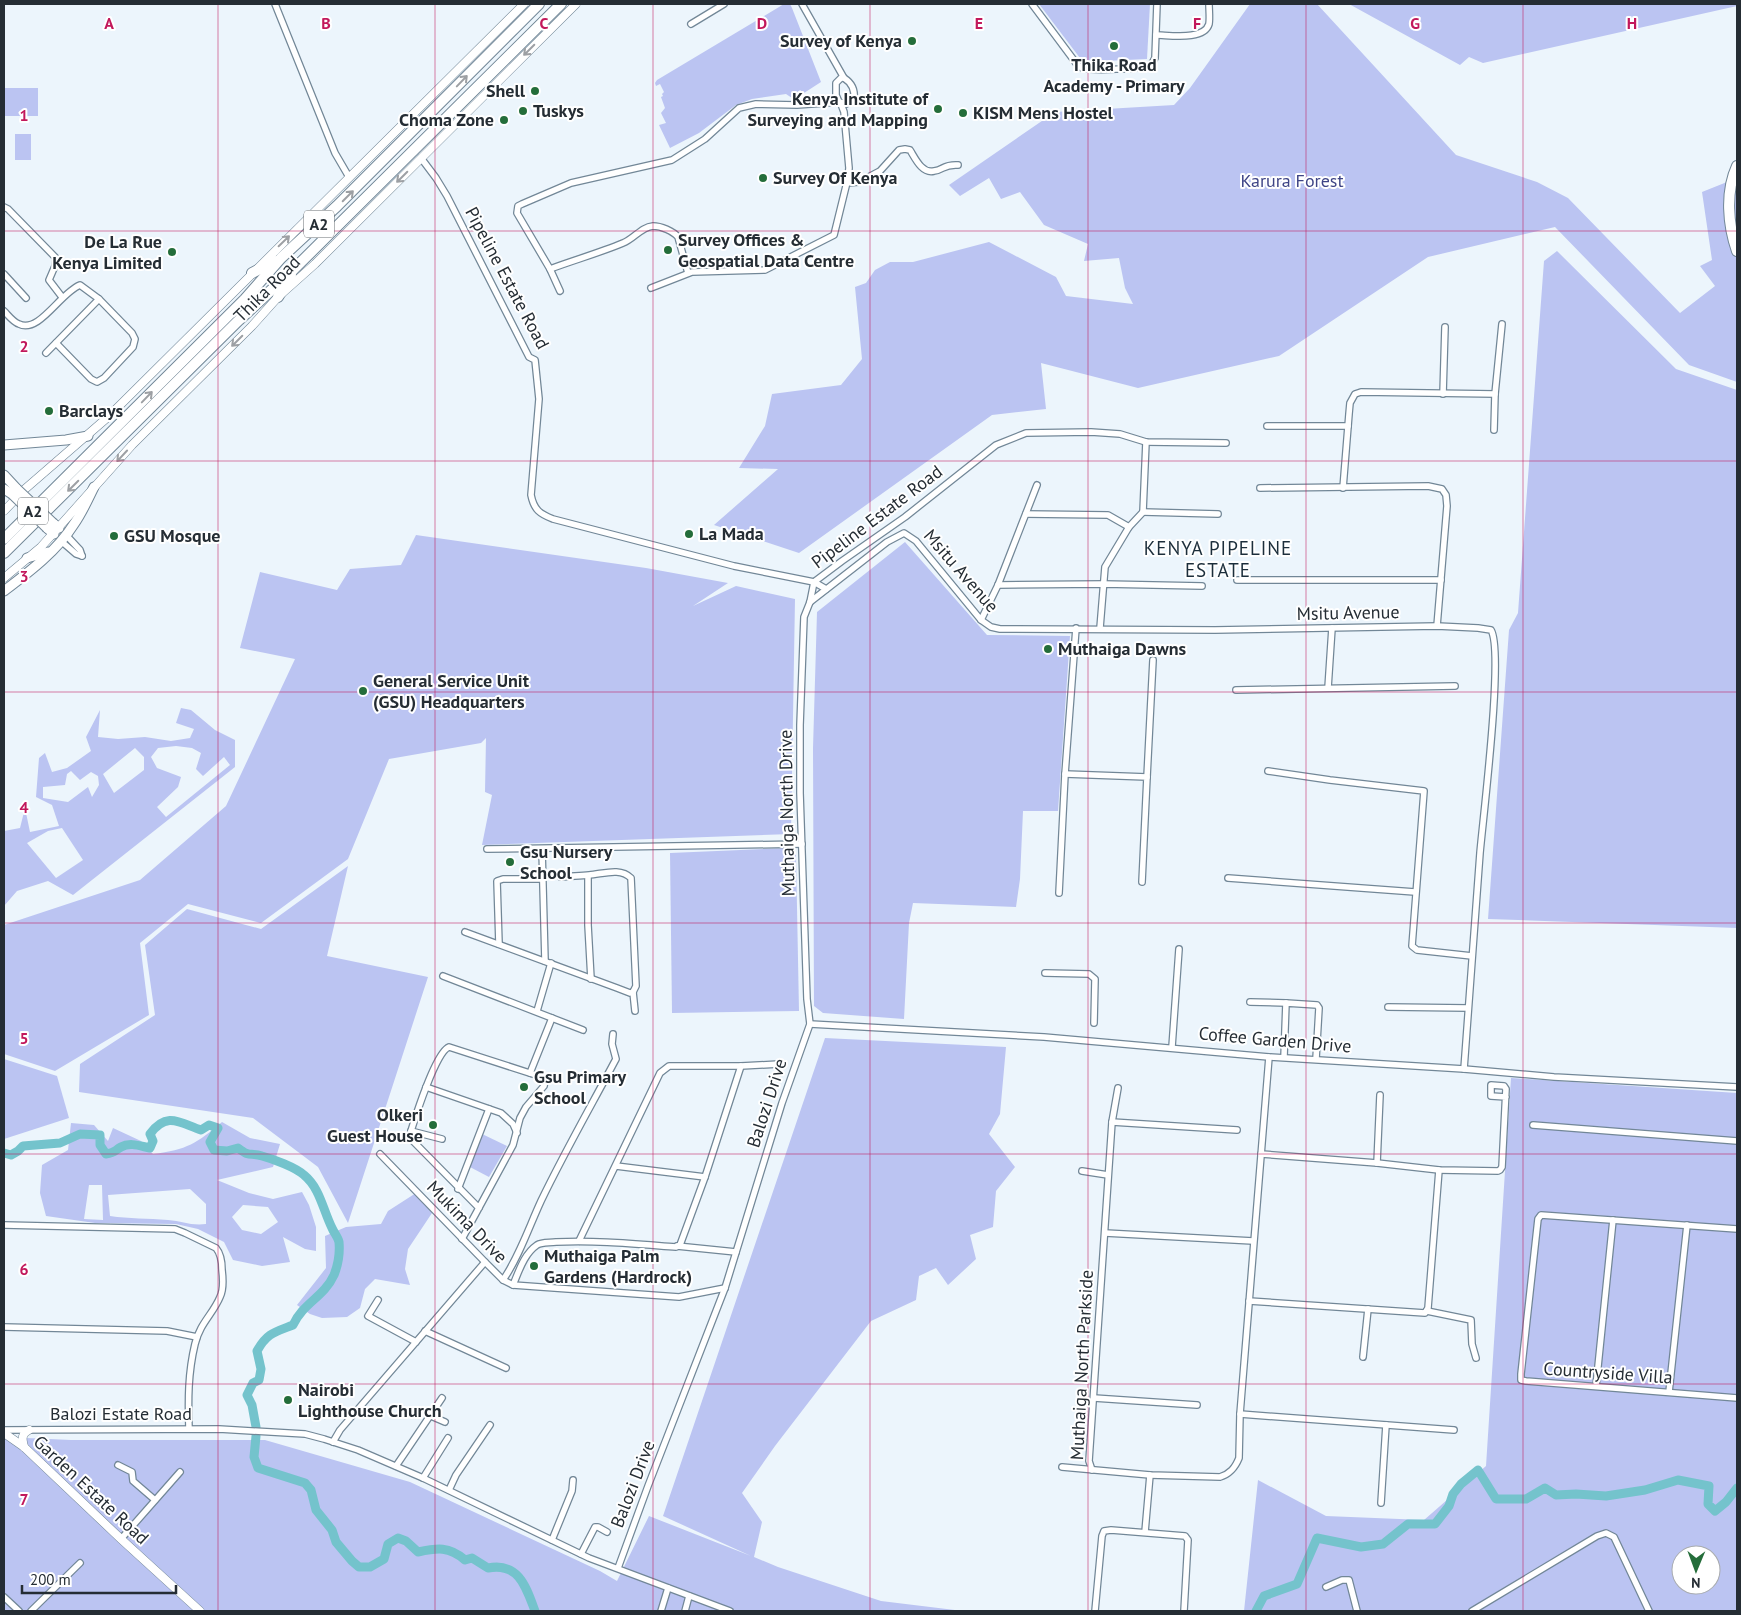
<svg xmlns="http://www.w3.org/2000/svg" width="1741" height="1615" font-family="'PT Sans',sans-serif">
  <rect width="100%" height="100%" fill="#ecf5fc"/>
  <g fill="#bbc4f2" fill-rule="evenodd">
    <polygon points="784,4 790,4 792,8 821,82 804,93 800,90 792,98 786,94 752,99 736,105 699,133 670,148 659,125 666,123 661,113 665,108 661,97 663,96 662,94 664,92 660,84 656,86 655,83 657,80"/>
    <polygon points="1039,4 1150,4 1147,59 1083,62"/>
    <polygon points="1250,4 1317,4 1456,155 1537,182 1568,198 1680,313 1715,286 1700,266 1712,260 1702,192 1737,178 1737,382 1689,365 1555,227 1428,257 1279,356 1138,388 1041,363 1046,409 992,415 799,553 714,525 778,469 739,468 765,426 772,394 841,385 862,359 855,287 866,283 875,270 890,262 913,262 989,242 1056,277 1066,296 1133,304 1125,288 1119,258 1084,261 1088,244 1044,225 1020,192 1001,199 989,178 960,196 949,185 1055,112 1174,105 1190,88"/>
    <polygon points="1349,4 1737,4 1737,6 1483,63 1469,57 1460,65"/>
    <rect x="4" y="88" width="34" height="28"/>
    <rect x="15" y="134" width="16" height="26"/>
    <polygon points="1557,251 1676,369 1737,390 1737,928 1488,919 1509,630 1518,613 1544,261"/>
    <polygon points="416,535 646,568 728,583 693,606 736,586 795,599 791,834 482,845 492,795 485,792 486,738 481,743 389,759 348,859 261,923 188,904 140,943 149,1015 55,1071 4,1054 4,925 140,880 226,806 295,659 240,648 260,572 337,590 350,569 401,565"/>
    <polygon points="905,542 987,635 1070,636 1058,811 1023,811 1020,879 1016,907 913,903 909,923 904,1019 823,1013 814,1006 813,748 817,612"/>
    <path d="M181 708 191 710 215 730 235 740V767L73 895 48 881 17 891 4 906V831L20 828 25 808 30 832 59 826 52 805 36 797 39 758 45 753 52 772 67 768 91 751 86 737 100 710 98 737 118 739 145 737 171 741 190 738 194 729 176 723ZM176 746 192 748 201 753 196 769 203 776 224 757 230 765 166 817 157 807 178 787 181 777 157 768 151 757 158 748ZM135 748 144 757V770L114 793 103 774ZM71 771 80 780 91 772 98 776 99 785 92 797 88 787 68 802 43 798V787L65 785 67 774ZM62 828 83 860 56 878 27 843 48 831Z"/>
    <polygon points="787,848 796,855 799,1011 672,1013 670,853"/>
    <polygon points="348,866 327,956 428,977 348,1223 318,1167 253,1118 79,1092 80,1064 155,1015 145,945 187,909 261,929"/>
    <polygon points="825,1038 1006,1047 1000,1114 989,1134 1015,1167 996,1191 993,1227 970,1235 976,1259 948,1285 936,1268 919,1276 916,1300 871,1321 775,1446 742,1493 762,1522 754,1557 778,1567 881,1601 963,1611 4,1611 4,1437 71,1440 265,1440 410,1482 600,1571 617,1581 649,1516 751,1556 663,1516"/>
    <polygon points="4,1059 57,1076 69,1118 4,1139"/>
    <path d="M1511 1078 1737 1093V1611H1244L1258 1480 1326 1516 1424 1520 1486 1466ZM1681 1555H1711V1585H1681Z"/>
    <path d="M222 1122 250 1138 280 1144 273 1167 217 1180 249 1193 273 1199 302 1192 309 1205 316 1227V1251L305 1249 283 1237 290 1262 262 1266 233 1260 224 1242 198 1229 176 1224 95 1223 46 1216 40 1193 42 1165 68 1150 71 1123 94 1125 108 1141 113 1128 141 1141 153 1154C187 1150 197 1143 222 1122ZM89 1185H102L103 1220 84 1219ZM190 1189 206 1204V1224C191 1226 182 1221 168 1220 148 1218 129 1219 110 1216L108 1195ZM243 1205 268 1207 278 1222 261 1234 242 1230 232 1217Z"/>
    <polygon points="480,1133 507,1146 489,1177 468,1166"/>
    <polygon points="416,1193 434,1210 408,1249 405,1269 410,1285 375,1279 365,1289 360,1308 347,1317 322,1318 310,1314 297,1305 326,1268 325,1236 346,1227 381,1224 388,1211"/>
  </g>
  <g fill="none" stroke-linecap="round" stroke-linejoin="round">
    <g stroke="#74c3cc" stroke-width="9">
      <path d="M4 1153 11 1155 18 1151 23 1146 60 1143 80 1134 100 1135V1145L106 1154C115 1153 114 1151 121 1147 130 1142 140 1146 150 1148L153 1141 150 1134C167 1111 180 1123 201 1130L209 1125 218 1128 210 1142 214 1150 227 1151 238 1148C251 1158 249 1152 262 1156 273 1159 295 1167 304 1175 320 1188 323 1210 332 1228 334 1233 338 1237 339 1242 340 1253 338 1265 334 1275 324 1297 303 1303 293 1325 275 1332 267 1333 257 1351L261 1369 259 1380 253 1383 247 1395 252 1405 256 1427"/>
      <path d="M256 1436 254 1457 258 1468 305 1483 311 1490 316 1510 332 1530 336 1542 352 1561 359 1567H370L384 1559 388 1544 398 1538 406 1541 418 1552C437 1548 449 1546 465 1560L472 1558 488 1568C519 1562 526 1587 535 1611"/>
      <polyline points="1256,1611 1264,1596 1297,1584 1317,1538 1361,1547 1383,1544 1408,1524 1435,1524 1449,1506 1453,1494 1461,1484 1478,1470 1496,1499 1526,1499 1545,1488 1556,1495 1576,1494 1606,1496 1645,1490 1678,1480 1709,1486 1708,1504 1715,1511 1726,1502 1737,1488"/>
    </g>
    <defs>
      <g id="street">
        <polyline points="275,4 335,153 349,177"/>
        <polyline points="802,4 844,78"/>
        <path d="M1032 4 1076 63C1078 65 1079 67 1082 68 1093 71 1142 69 1151 65L1155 58 1157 4"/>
        <polyline points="691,24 724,4"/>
        <path d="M1156 35C1169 35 1204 41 1209 24 1210 18 1209 10 1209 4"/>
        <path d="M841 78H844C852 83 855 90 854 99L846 104 839 102 836 95V83Z"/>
        <path d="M421 158 436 178 447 196 529 357 535 360 539 399 531 495C534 510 540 514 553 519L734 566 814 582 826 589"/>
        <path d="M846 183 859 182 880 171 899 150 905 149 910 150C915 158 922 174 934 171 944 170 943 164 958 165"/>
        <polyline points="4,207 8,209 56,258 55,266 49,280 62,297"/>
        <path d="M550 269C574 260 599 253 623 243 634 239 641 227 653 226 661 226 673 231 678 237L688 273"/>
        <polyline points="4,274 26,298"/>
        <polyline points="651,288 692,272 765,270 834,235 848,178 849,168 844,112 841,104"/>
        <polyline points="560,291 550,269 517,213 518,206 522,204 571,183 672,160 705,139 739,108 756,104 797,105 839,102"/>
        <path d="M4 311C8 315 13 322 19 324 39 334 60 293 80 285L99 299 132 333 135 339 133 347 104 378 97 382 91 379 56 343"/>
        <polyline points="46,353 99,299"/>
        <polyline points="1443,394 1445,327"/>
        <polyline points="1267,426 1348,426"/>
        <polyline points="1494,430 1495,394 1502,324"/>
        <polyline points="1260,488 1428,486 1442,489 1446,495 1447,506 1437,626"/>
        <polyline points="1343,488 1349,414 1350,403 1355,394 1361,392 1495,394"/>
        <polyline points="1143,512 1218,514"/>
        <polyline points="1026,514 1108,515 1129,527"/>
        <polyline points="66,535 80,550 82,556"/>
        <polyline points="61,541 76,554 82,556"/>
        <polyline points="1237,580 1441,580"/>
        <polyline points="814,582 842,561 905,517 996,445 1026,433 1091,432 1120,434 1146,442 1226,443"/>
        <polyline points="998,585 1104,584 1202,586"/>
        <path d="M810 602 887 542 904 533 916 541 981 620 991 627 1000 629 1215 630 1437 626 1478 628 1491 630C1504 651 1483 818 1480 853 1474 925 1469 997 1464 1069"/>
        <polyline points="981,620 998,585 1037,485"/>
        <polyline points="1100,628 1105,567 1129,527 1143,512 1146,442"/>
        <polyline points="1328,688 1332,628"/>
        <polyline points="1236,690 1455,686"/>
        <polyline points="1268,771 1330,780 1424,791 1412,946 1417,950 1472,956"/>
        <polyline points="1065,774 1147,777 1142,882"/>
        <polyline points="1147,777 1153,660"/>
        <polyline points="487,849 802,844"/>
        <polyline points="542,849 545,961"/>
        <polyline points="588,876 588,925 591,979"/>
        <polyline points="1228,878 1415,892"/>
        <polyline points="1059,893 1065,774 1076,628"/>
        <path d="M465 932 617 988 630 993 633 992 636 986 631 878C620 867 603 874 589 875 580 876 571 876 561 877"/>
        <polyline points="499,944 497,881 503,879 542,879"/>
        <polyline points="1045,973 1089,974 1095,979 1094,1023"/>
        <polyline points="443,976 583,1030"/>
        <polyline points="633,992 635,1011"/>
        <polyline points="1250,1002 1286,1003"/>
        <polyline points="1388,1007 1468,1008"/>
        <polyline points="537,1011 551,963"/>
        <polyline points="810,1024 1044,1037 1269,1057 1464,1069 1554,1077 1737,1087"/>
        <polyline points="1172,1047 1179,949"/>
        <polyline points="1284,1057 1286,1003 1317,1005 1319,1008 1316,1059"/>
        <polyline points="530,1073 552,1018"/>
        <polyline points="426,1087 501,1113 513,1124 517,1133"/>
        <polyline points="1112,1122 1237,1130"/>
        <polyline points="1533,1125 1737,1141"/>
        <polyline points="411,1131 442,1139"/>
        <polyline points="380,1154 485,1262 503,1280 513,1285 679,1297 725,1288"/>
        <polyline points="1261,1154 1377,1163 1439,1170 1498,1171 1500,1170 1502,1167 1506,1089 1504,1086 1491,1085 1491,1096 1506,1097"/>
        <polyline points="1377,1163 1380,1095"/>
        <polyline points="616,1166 705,1177"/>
        <polyline points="1082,1171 1108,1175"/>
        <polyline points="458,1189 489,1109"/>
        <path d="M4 1225 175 1229 185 1233 216 1248C221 1254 222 1262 222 1270 223 1278 224 1289 220 1297 213 1314 200 1323 195 1344 188 1373 188 1400 189 1429"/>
        <polyline points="1737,1229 1541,1215 1538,1219 1521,1374 1521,1380 1526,1381 1737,1398"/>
        <polyline points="1105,1233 1253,1241"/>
        <path d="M462 1239 513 1145 520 1118 526 1107 544 1086 545 1081 542 1077 449 1047C436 1052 416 1115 411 1131L410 1138 479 1208"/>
        <polyline points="579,1241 660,1073 669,1066 741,1066 779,1064"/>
        <polyline points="677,1246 736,1252"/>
        <path d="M503 1280C519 1257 529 1227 541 1201 564 1153 591 1106 616 1059L612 1044 613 1034"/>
        <path d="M513 1285C519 1271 524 1254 537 1245 542 1242 549 1243 556 1242 596 1240 636 1244 676 1247L680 1245 705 1177 741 1066"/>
        <polyline points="378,1300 368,1316 416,1342"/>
        <polyline points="1249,1301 1425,1313 1428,1308 1439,1170"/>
        <polyline points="1427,1311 1471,1320 1472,1344 1476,1358"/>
        <polyline points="4,1327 167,1331 197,1337"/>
        <polyline points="425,1331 506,1368"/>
        <polyline points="1363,1357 1368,1309"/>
        <polyline points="1596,1386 1613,1220"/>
        <polyline points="1669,1392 1687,1225"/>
        <polyline points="1094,1398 1197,1405"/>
        <polyline points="1240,1414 1454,1430"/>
        <polyline points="431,1416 445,1422"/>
        <polyline points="4,1430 219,1429 305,1434 324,1439 358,1450 423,1478 589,1558 730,1611"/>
        <polyline points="333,1442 340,1430 485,1262"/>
        <polyline points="118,1465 132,1472 133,1481 155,1500"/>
        <polyline points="396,1466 442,1398"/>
        <path d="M1062 1467 1150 1475 1220 1477C1230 1474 1235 1468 1239 1458L1240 1414 1269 1057"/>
        <polyline points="1092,1470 1089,1461 1112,1122 1118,1088"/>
        <polyline points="423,1478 448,1438"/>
        <polyline points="449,1490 456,1475 490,1425"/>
        <polyline points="1381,1503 1386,1425"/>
        <polyline points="1145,1532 1150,1475"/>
        <polyline points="121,1539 180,1472"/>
        <polyline points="552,1540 572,1491 573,1480"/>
        <polyline points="581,1554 595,1527 598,1527 607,1532"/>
        <polyline points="618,1568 648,1486 725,1288 782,1103 810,1024 807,999 800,793 800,725 804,617 810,602 814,582"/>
        <polyline points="1326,1587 1342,1580 1349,1580 1357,1611"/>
        <polyline points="4,1597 19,1611"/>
        <polyline points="31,1611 80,1563"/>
        <polyline points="661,1611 668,1588"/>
        <polyline points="685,1611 689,1596"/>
        <polyline points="1095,1611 1102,1536 1104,1531 1111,1530 1185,1536 1188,1540 1184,1611"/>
        <polyline points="1472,1611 1597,1536 1606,1533 1614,1537 1649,1611"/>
      </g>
      <g id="secondary">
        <polyline points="4,511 25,489 108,417 524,4"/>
        <polyline points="4,578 41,547 132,445 252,326 278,297 315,264 576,4"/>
        <polyline points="4,1433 24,1447 121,1539 200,1611"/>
        <path d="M24 1447C22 1439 21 1434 29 1430"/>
      </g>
      <g id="primary">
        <polyline points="4,445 66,440 88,436"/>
        <polyline points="4,475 17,489"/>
        <polyline points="4,489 12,494"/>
        <polyline points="53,523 59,528"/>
        <polyline points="47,528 54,534"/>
        <polyline points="27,558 48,552"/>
        <path d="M4 591C29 572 57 551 74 524 82 513 88 499 94 487"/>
      </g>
      <g id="highway">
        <path d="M1737 166C1725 192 1728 225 1737 251"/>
        <polyline points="252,273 275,261"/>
        <polyline points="278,297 291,275"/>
        <polyline points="4,539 245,299 281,258 337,206 539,4"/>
        <polyline points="4,553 239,320 294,269 561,4"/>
      </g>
    </defs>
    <use href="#street" stroke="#728797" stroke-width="8"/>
    <use href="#secondary" stroke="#728797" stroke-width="9"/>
    <use href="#primary" stroke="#728797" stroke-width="11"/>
    <use href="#highway" stroke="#728797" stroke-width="12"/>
    <use href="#street" stroke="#fff" stroke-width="5.5"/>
    <use href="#secondary" stroke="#fff" stroke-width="8"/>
    <use href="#primary" stroke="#fff" stroke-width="9"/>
    <use href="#highway" stroke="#fff" stroke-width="10"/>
    <defs>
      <g id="primary-bridge">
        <polyline points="17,489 53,523"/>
        <polyline points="12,494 47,528"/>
      </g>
    </defs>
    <use href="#primary-bridge" stroke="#728797" stroke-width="11" stroke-linecap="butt"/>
    <use href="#primary-bridge" stroke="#fff" stroke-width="9"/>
  </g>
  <defs><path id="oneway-shaft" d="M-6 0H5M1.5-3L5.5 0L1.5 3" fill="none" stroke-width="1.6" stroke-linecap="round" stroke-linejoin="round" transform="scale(1.25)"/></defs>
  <g stroke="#9da0a4">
    <use href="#oneway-shaft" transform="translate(529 50) rotate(135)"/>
    <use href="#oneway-shaft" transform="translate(462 81) rotate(-46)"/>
    <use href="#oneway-shaft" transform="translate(402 177) rotate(135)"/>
    <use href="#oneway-shaft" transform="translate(348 196) rotate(-45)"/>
    <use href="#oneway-shaft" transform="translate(284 241) rotate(-44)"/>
    <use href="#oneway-shaft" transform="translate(237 341) rotate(135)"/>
    <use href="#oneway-shaft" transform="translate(147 397) rotate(-46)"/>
    <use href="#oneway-shaft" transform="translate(122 456) rotate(133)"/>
    <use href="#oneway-shaft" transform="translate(73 486) rotate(135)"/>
  </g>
  <path fill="none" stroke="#c2185b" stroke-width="1" stroke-opacity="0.55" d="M218 4V1611M435 4V1611M653 4V1611M870 4V1611M1088 4V1611M1306 4V1611M1523 4V1611M4 231H1737M4 461H1737M4 692H1737M4 923H1737M4 1154H1737M4 1384H1737"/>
  <g fill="#246d3a" stroke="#fff" stroke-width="2">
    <circle cx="912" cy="41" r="5"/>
    <circle cx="1114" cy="46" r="5"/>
    <circle cx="535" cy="91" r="5"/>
    <circle cx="938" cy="109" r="5"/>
    <circle cx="523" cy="111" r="5"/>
    <circle cx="963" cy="113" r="5"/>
    <circle cx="504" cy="120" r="5"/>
    <circle cx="763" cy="178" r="5"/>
    <circle cx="668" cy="250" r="5"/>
    <circle cx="172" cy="252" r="5"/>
    <circle cx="49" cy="411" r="5"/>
    <circle cx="689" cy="534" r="5"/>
    <circle cx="114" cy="536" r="5"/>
    <circle cx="1048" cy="649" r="5"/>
    <circle cx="363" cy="691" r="5"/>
    <circle cx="510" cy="862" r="5"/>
    <circle cx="524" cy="1087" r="5"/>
    <circle cx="433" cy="1125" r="5"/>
    <circle cx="534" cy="1266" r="5"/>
    <circle cx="288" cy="1400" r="5"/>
  </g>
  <g text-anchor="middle" stroke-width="4" stroke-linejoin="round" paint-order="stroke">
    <g fill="#fff" stroke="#666c71" stroke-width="1">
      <rect x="304" y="210.5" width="30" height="27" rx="4"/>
      <rect x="18" y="497.5" width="30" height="27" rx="4"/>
    </g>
    <g font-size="16" font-weight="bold" fill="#252d34">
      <text x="319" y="230">A2</text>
      <text x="33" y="517">A2</text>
    </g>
    <g font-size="18" font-weight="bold" fill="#252d34" stroke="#fff" text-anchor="start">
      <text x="902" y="47" text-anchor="end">Survey of Kenya</text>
      <text x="1114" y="71" text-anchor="middle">Thika Road<tspan x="1114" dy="21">Academy - Primary</tspan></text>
      <text x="525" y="97" text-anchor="end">Shell</text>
      <text x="928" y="105" text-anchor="end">Kenya Institute of<tspan x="928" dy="21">Surveying and Mapping</tspan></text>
      <text x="533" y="117">Tuskys</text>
      <text x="973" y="119">KISM Mens Hostel</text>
      <text x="494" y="126" text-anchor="end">Choma Zone</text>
      <text x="773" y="184">Survey Of Kenya</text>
      <text x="678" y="246">Survey Offices &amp;<tspan x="678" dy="21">Geospatial Data Centre</tspan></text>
      <text x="162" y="248" text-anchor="end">De La Rue<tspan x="162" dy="21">Kenya Limited</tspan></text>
      <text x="59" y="417">Barclays</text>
      <text x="699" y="540">La Mada</text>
      <text x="124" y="542">GSU Mosque</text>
      <text x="1058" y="655">Muthaiga Dawns</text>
      <text x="373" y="687">General Service Unit<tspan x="373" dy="21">(GSU) Headquarters</tspan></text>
      <text x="520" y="858">Gsu Nursery<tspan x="520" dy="21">School</tspan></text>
      <text x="534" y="1083">Gsu Primary<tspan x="534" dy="21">School</tspan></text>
      <text x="423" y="1121" text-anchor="end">Olkeri<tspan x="423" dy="21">Guest House</tspan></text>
      <text x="544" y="1262">Muthaiga Palm<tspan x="544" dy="21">Gardens (Hardrock)</tspan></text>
      <text x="298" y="1396">Nairobi<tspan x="298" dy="21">Lighthouse Church</tspan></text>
    </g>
    <g font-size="18" fill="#3e4486" stroke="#fff">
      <text x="1292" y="187">Karura Forest</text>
    </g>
    <g font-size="18" fill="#252d34" stroke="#fff">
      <text transform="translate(507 278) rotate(62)" y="6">Pipeline Estate Road</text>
      <text transform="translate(267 289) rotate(-45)" y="6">Thika Road</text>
      <text transform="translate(877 517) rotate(-37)" y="6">Pipeline Estate Road</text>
      <text transform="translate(961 571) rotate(49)" y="6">Msitu Avenue</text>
      <text transform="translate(1348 613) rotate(-1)" y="6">Msitu Avenue</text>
      <text transform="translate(787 813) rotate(-91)" y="6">Muthaiga North Drive</text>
      <text transform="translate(1275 1040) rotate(5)" y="6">Coffee Garden Drive</text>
      <text transform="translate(767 1103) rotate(-72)" y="6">Balozi Drive</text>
      <text transform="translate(467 1222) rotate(46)" y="6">Mukima Drive</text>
      <text transform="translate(1082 1365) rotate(-87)" y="6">Muthaiga North Parkside</text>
      <text transform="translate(1608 1373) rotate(4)" y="6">Countryside Villa</text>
      <text x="121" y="1420">Balozi Estate Road</text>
      <text transform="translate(633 1484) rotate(-69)" y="6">Balozi Drive</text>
      <text transform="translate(91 1490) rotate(43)" y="6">Garden Estate Road</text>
    </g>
    <g font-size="19" letter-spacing="1" fill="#1c2e3b" stroke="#fff">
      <text x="1218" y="555">KENYA PIPELINE<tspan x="1218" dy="22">ESTATE</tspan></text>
    </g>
  </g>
  <g font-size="16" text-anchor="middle" font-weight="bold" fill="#c2185b" stroke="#fff" stroke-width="4" stroke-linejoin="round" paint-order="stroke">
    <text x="109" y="29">A</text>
    <text x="326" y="29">B</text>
    <text x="544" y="29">C</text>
    <text x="762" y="29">D</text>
    <text x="979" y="29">E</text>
    <text x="1197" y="29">F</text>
    <text x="1415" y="29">G</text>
    <text x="1632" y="29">H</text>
    <text x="24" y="121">1</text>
    <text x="24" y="352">2</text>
    <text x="24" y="582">3</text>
    <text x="24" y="813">4</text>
    <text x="24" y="1044">5</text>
    <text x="24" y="1275">6</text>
    <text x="24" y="1505">7</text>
  </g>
  <rect width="1741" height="1615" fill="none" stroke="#252d34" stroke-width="10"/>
  <g transform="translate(1696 1570) rotate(181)"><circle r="24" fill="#ffffff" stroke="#a8abae"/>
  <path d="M0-4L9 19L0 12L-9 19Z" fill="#246d3a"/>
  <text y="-8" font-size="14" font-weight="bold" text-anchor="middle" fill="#252d34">N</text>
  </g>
  <path d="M22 1585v8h154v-8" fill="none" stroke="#252d34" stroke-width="2.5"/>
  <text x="30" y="1585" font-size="15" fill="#252d34" stroke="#ffffff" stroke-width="4" paint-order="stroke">200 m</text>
</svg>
